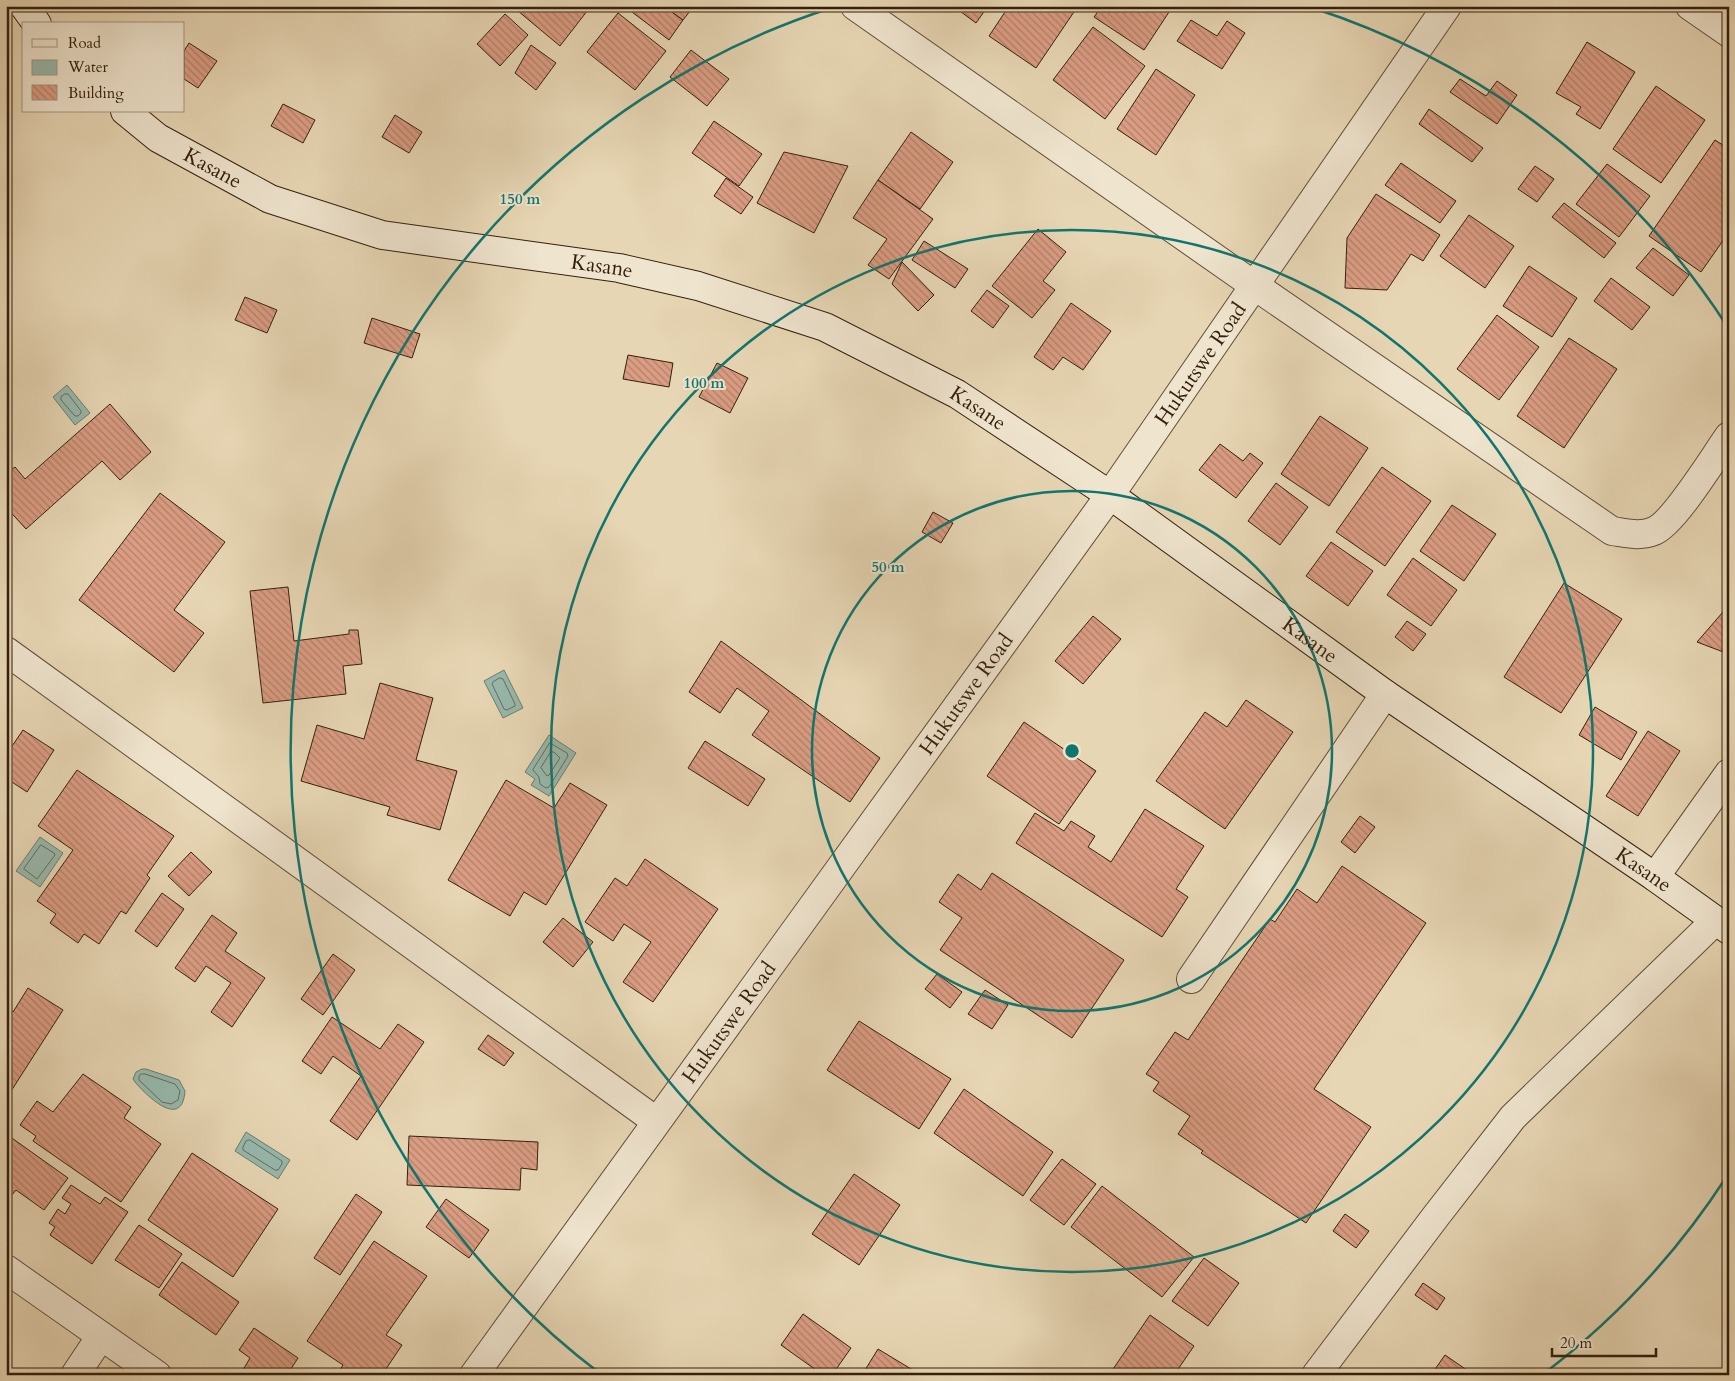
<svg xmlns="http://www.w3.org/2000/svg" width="1735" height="1381" font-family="Cardo,serif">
  <defs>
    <pattern id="building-back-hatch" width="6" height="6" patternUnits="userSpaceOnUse" patternTransform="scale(1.25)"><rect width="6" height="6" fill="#db9d83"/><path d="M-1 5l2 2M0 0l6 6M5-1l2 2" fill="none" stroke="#b2806a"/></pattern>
  </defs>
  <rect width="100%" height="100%" fill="#e7d6b4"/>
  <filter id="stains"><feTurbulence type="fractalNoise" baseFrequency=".004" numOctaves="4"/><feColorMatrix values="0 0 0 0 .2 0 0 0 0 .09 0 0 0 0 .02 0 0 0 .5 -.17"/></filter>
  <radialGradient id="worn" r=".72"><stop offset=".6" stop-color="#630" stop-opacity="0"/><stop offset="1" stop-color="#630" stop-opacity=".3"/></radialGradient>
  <g fill="#97b9ad" stroke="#6f7c6d">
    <polygon points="67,385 90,413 75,425 53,397"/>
    <polygon points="504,670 523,708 503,718 484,681"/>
    <polygon points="549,735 576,753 549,796 531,785 535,779 525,772"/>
    <polygon points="40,837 63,853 40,887 16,871"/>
    <path d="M142 1069H146L179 1080 185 1091C182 1131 146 1095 135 1082L133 1079 136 1072Z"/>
    <polygon points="246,1132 290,1160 278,1179 235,1151"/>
  </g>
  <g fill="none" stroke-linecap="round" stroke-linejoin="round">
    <g stroke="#666c5d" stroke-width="1">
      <polygon points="65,394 68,394 81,411 81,413 78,416 75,416 61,400 61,397"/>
      <polygon points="500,678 503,679 515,704 515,706 507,710 504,709 492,684 493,682"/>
      <polygon points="550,743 567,753 568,756 549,787 546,788 540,784 539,777 533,770"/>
      <polygon points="551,752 554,752 560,758 549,775 547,776 541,768"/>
      <polygon points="41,845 54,853 55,855 37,879 24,869"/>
      <polygon points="141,1074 145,1074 175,1084 180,1091 178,1100 171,1104 162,1102 139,1080 139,1077"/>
      <polygon points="250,1140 282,1161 282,1164 278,1170 275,1170 243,1150 243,1147 246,1141"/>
    </g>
  </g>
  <g fill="url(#building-back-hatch)" stroke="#34200d">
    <polygon points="512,6 591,6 560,46"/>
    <polygon points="624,6 664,6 683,20 669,40"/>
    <polygon points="664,6 694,6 683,20"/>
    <polygon points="953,6 988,6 976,23"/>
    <polygon points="1009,6 1078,6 1036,68 989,36"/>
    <polygon points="1102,6 1173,6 1144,50 1094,17"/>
    <polygon points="618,13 666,51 635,90 587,52"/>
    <polygon points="505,14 528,35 500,66 477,44"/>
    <polygon points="1191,20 1217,36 1227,21 1245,33 1222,69 1177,41"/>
    <polygon points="1093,27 1145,66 1105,119 1053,80"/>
    <polygon points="1587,42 1635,72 1600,129 1576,114 1581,107 1556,93"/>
    <polygon points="189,43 217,61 198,88 184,79 184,51"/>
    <polygon points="531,45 556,63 536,90 515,73"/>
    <polygon points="691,50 729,79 707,106 670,77"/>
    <polygon points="1156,69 1195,95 1156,155 1117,129"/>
    <polygon points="1460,79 1486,96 1497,81 1517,95 1497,124 1450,92"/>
    <polygon points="1656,86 1705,120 1661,183 1613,149"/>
    <polygon points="283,104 315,120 303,143 271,126"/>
    <polygon points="1429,109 1483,148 1472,162 1419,124"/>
    <polygon points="395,115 422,132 409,153 382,137"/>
    <polygon points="714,121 762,154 739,186 692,153"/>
    <polygon points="911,132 953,162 920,209 878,180"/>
    <polygon points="1715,140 1729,149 1729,232 1701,272 1649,236"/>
    <polygon points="784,152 848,166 814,233 757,203"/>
    <polygon points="1401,163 1456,201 1440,223 1385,185"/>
    <polygon points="1607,164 1650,196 1619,237 1576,204"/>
    <polygon points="1535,166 1554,179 1537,202 1518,189"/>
    <polygon points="726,178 753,197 741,214 714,196"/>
    <polygon points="878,180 933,219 889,279 868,265 887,239 853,218"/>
    <polygon points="1376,194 1440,235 1423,261 1411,254 1387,290 1345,288 1347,238"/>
    <polygon points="1564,203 1616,243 1604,258 1552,217"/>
    <polygon points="1469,215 1514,246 1485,288 1440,256"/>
    <polygon points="1038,229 1066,252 1043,281 1055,290 1032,318 992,286"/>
    <polygon points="924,241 968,269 955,288 912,260"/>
    <polygon points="1653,248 1689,275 1673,296 1636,268"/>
    <polygon points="902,262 934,295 918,311 892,284"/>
    <polygon points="1529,266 1577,298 1552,337 1503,306"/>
    <polygon points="1611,278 1650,307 1632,330 1594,301"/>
    <polygon points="987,290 1009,306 993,328 971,311"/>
    <polygon points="245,297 277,310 267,333 235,320"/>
    <polygon points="1071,303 1111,331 1083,370 1063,357 1053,370 1034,357"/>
    <polygon points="1497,315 1539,347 1499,400 1457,369"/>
    <polygon points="372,318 420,334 412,358 364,343"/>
    <polygon points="1569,338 1617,369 1564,448 1517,416"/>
    <polygon points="628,355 673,363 669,387 623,379"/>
    <polygon points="717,363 748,378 730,413 699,397"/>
    <polygon points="110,404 151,452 120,480 102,461 26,529 6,507 6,474 15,467 25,479"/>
    <polygon points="1320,416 1368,448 1329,506 1281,474"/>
    <polygon points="1220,444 1243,461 1250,453 1263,463 1236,498 1199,470"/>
    <polygon points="1382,467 1431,501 1385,566 1336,532"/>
    <polygon points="1276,483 1308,507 1280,545 1248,521"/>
    <polygon points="160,493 225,542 174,610 204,633 174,672 79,600"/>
    <polygon points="1452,505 1496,534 1464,581 1420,551"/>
    <polygon points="933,512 953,523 941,543 922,532"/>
    <polygon points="1331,542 1373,571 1348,606 1306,576"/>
    <polygon points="1413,558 1457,590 1431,626 1387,595"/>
    <polygon points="1564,583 1622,619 1561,713 1504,677"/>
    <polygon points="288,587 294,641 349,634 349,630 358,630 362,664 343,666 346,694 263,703 250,591"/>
    <polygon points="1729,605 1729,650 1726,653 1697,642"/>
    <polygon points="1093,616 1121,639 1083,684 1055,661"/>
    <polygon points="1407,621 1426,634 1413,651 1395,637"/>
    <polygon points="721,641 880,758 850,802 752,735 769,711 737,688 720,713 689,692"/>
    <polygon points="380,683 433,698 416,760 457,771 440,830 387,815 390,807 301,781 317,725 364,739"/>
    <polygon points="1246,700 1293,732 1225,829 1156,781 1205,712 1227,727"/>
    <polygon points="1595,707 1637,732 1621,760 1579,735"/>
    <polygon points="1024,722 1096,771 1059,824 987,776"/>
    <polygon points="23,730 54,750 27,792 6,778 6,755"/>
    <polygon points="1648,731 1680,751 1638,816 1606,796"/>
    <polygon points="705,741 765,779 748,806 688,768"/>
    <polygon points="77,770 174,836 147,875 150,878 126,914 121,911 99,944 84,934 78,943 50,923 56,914 37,901 73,850 38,826"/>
    <polygon points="506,780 554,808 570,783 607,805 546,905 524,892 510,916 448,880"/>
    <polygon points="1145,809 1204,846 1176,889 1188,897 1162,937 1016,843 1035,813 1064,831 1071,821 1095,836 1088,847 1111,862"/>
    <polygon points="1360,816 1375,827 1355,853 1341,842"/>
    <polygon points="191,852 212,872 189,896 168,876"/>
    <polygon points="645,859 718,909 653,1002 623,982 651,942 624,924 613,941 585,922 615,878 627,886"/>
    <polygon points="1342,866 1426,923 1314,1089 1371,1127 1306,1223 1201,1153 1203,1151 1178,1134 1190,1116 1153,1091 1159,1082 1146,1074 1175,1032 1188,1040 1270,919 1275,922 1297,889 1317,903"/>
    <polygon points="992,873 1124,960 1072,1038 940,950 962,918 939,902 958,874 981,890"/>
    <polygon points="162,893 184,909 157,947 135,931"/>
    <polygon points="212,915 237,933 225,951 265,978 232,1027 211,1012 231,983 206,966 195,982 175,968"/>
    <polygon points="563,918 593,942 573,967 543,942"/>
    <polygon points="333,954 355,970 323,1015 301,999"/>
    <polygon points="937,974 962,992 950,1008 925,989"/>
    <polygon points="28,988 63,1010 6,1099 6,1007 13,1012"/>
    <polygon points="985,990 1008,1005 992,1029 968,1014"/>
    <polygon points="332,1017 380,1049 398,1024 424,1042 357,1140 330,1121 361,1076 333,1056 321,1074 302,1061"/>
    <polygon points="859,1021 951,1079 919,1129 827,1070"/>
    <polygon points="488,1035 514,1053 504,1066 478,1049"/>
    <polygon points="83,1074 131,1107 124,1118 161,1144 121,1202 33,1141 36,1136 20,1125 37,1101 53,1112"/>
    <polygon points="964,1089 1053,1152 1023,1196 934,1133"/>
    <polygon points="9,1136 68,1178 44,1210 16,1190 7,1201 6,1200 6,1139"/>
    <polygon points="409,1136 538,1142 537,1170 521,1168 520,1190 407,1185"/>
    <polygon points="192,1153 278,1209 233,1277 148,1220"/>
    <polygon points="1062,1159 1096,1184 1064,1225 1030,1200"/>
    <polygon points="854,1174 900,1205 859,1265 812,1234"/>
    <polygon points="71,1185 100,1204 105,1197 128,1212 92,1264 50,1235 55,1227 49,1223 58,1209 65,1214 71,1204 62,1198"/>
    <polygon points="1102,1186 1194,1257 1162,1297 1071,1227"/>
    <polygon points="356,1194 382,1212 340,1275 314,1258"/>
    <polygon points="446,1199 489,1230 469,1258 426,1227"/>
    <polygon points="1345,1214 1369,1231 1356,1248 1333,1231"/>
    <polygon points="139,1225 182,1254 159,1288 115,1260"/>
    <polygon points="374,1241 427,1276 386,1335 402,1345 382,1375 337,1375 343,1365 307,1341"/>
    <polygon points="1204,1258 1239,1283 1208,1326 1172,1301"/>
    <polygon points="182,1262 239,1302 216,1335 159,1295"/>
    <polygon points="1423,1283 1445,1298 1437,1310 1415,1295"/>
    <polygon points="803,1314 851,1348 832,1375 823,1375 781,1345"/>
    <polygon points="1150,1315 1194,1346 1174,1375 1109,1375"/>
    <polygon points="254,1328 298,1358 287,1375 275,1375 270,1371 268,1375 249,1375 243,1370 250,1358 239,1350"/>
    <polygon points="878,1349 921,1375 862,1375"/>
    <polygon points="1445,1355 1474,1375 1431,1375"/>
  </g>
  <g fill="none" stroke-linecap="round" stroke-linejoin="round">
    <defs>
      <g id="street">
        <path d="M855 6 1255 286 1612 531C1627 533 1640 537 1654 531 1674 523 1714 457 1729 436"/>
        <polyline points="1690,6 1729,33"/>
        <polyline points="6,651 656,1121"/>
        <polyline points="1655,877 1729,773"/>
        <polyline points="1191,979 1385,694"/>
        <polyline points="6,1269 157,1375"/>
        <polyline points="75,1375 101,1336"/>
        <path id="s1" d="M474 1375 1110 495 1447 6"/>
        <polyline points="1316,1375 1436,1216 1513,1117 1715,921"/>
      </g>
      <g id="secondary">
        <polyline points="24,6 37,24"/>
        <path id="s2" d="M125 111 158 138 270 199 382 235 619 268 698 286 825 327 957 394 1110 495 1385 694 1655 877 1729 930"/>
      </g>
    </defs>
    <use href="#street" stroke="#614e37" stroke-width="30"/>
    <use href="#secondary" stroke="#34200d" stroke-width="30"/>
    <use href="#street" stroke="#efe4ce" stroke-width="28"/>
    <use href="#secondary" stroke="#efe4ce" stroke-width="28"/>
  </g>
  <g fill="none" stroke="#0f766e" stroke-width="2.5">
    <circle cx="1072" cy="751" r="260"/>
    <circle cx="1072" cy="751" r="521"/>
    <path d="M1727 1176A781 781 0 0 1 1542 1375M602 1375A781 781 0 0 1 831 8M1313 8A781 781 0 0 1 1727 326"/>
  </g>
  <g text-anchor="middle" stroke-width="4" stroke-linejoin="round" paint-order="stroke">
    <g font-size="21" fill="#34200d" stroke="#efe4ce">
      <text dy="7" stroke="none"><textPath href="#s2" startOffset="105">Kasane</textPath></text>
      <text dy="7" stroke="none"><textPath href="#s2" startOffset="510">Kasane</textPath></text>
      <text dy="7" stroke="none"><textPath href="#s1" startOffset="1245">Hukutswe Road</textPath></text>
      <text dy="7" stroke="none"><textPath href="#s2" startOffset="915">Kasane</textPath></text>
      <text dy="7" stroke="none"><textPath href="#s2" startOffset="1320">Kasane</textPath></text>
      <text dy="7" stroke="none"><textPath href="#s1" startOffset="840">Hukutswe Road</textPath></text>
      <text dy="7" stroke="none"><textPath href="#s2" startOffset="1725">Kasane</textPath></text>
      <text dy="7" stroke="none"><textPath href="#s1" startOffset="435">Hukutswe Road</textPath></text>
    </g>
  </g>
  <circle cx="1072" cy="751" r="8" fill="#0f766e" stroke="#efe4ce" stroke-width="2.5"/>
  <g font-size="15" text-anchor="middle" font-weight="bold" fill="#0f766e" stroke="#efe4ce" stroke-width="4" stroke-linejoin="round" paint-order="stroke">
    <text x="520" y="204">150 m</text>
    <text x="704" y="388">100 m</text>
    <text x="888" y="572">50 m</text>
  </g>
  <rect width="1735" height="1381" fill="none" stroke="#e7d6b4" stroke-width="25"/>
  <rect x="8" y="8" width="1720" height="1366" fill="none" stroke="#34200d" stroke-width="2.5"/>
  <rect x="12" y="12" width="1710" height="1356" fill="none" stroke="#34200d"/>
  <rect x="22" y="22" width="162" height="90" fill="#efe4ce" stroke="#a49681"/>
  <rect x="32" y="39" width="25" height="8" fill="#efe4ce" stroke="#a49681"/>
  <text x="68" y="48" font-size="15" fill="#34200d">Road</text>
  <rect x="32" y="60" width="25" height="15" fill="#97b9ad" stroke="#a49681"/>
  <text x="68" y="72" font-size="15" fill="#34200d">Water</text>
  <rect x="32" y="85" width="25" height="15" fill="url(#building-back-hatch)" stroke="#a49681"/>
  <text x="68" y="98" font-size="15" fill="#34200d">Building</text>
  <path d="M1552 1348v8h104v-8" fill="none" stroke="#34200d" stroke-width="2.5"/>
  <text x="1560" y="1348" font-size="15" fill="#34200d" stroke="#efe4ce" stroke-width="4" paint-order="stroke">20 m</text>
  <rect width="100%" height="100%" filter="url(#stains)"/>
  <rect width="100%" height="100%" fill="url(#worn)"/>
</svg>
